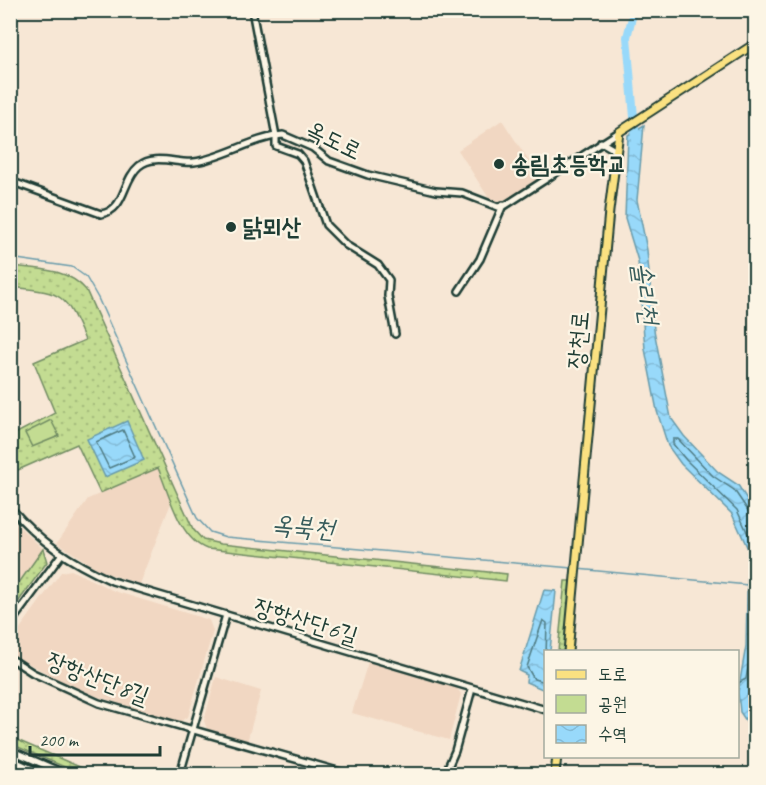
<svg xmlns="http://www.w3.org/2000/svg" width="766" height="785" font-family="Caveat,'Poor Story',sans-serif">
  <defs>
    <pattern id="green-dots" width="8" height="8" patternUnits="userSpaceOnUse" patternTransform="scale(1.5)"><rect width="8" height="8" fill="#c3dc92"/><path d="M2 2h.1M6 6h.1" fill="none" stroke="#a7be7e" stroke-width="1.8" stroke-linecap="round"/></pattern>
    <pattern id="water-waves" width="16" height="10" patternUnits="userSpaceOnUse" patternTransform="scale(1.5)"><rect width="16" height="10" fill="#98d9fa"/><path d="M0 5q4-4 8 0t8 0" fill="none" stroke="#83bbd7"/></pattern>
  </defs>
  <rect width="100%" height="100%" fill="#f7e7d5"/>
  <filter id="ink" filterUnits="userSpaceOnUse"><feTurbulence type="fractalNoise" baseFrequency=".0167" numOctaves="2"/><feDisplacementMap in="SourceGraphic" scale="12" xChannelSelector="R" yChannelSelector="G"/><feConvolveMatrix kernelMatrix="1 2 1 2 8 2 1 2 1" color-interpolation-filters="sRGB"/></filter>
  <g filter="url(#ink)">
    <g fill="#f1d7c2">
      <polygon points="502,120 540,178 504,202 490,200 458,150"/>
      <polygon points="158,468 171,503 139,584 101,571 57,543 88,499"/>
      <polygon points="11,519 43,549 11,593"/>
      <polygon points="71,570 114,591 209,620 213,631 188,717 179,722 80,691 11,654 11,641 61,572"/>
      <polygon points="368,662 457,688 461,694 449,740 352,713"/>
      <polygon points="216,677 261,691 247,742 208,731 204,721"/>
    </g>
    <g fill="url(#green-dots)" stroke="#718c63" stroke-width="1.5">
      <path d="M11 266C38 269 67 268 86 290L193 529 203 540 221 544 507 574 506 581 207 549C179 539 169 493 158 468L100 493 77 444 11 473V436L55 413 34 362 85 340C64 291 63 293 11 287Z"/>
      <polygon points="43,549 47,562 11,612 11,594"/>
      <polygon points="565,581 571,581 564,651 558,651"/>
      <polygon points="10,737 82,768 112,774 81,774 11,744"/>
    </g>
    <polygon fill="#c3dc92" stroke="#718c63" stroke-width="1.5" points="51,420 59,436 32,447 25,433"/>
    <g fill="url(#water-waves)" stroke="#689bab" stroke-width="1.5">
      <polygon points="644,125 637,200 647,250 654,330 671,418 684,436 718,472 738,485 755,512 755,734 740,712 738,692 746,646 748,549 732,514 681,464 668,446 657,411 645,349 638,261 625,218 628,135"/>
      <polygon points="127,421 144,460 105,477 87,439"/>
      <polygon points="544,590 556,591 550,651 546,652 545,687 542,689 526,682 527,675 519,671"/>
    </g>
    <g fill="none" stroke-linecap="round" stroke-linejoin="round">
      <g stroke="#4f7b83" stroke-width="1.5">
        <polygon points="123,430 135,457 109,468 96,442"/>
        <polyline points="546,655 547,623 543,620 527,667 534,679 546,682"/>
        <polyline points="738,683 746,679 752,646 754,547 737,510 686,460 673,444 673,439 678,439 713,476 734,490 749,512 756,514"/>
      </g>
      <g stroke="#689bab" stroke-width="1.5">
        <polyline points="10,258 72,267 86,277 98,298 197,518 210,532 226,537 572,568"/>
        <polyline points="577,569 748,585"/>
      </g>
      <polyline stroke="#98d9fa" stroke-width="8" points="634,10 627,37 636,140"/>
      <defs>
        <g id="minor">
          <polyline points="252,10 276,136 276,146 298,154 304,161 326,225 346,245 378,265 389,280 388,296 395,334"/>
          <polyline points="601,142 613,149 615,156"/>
          <path d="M10 181 101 214C126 210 122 180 139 166 154 153 177 164 194 162 224 158 252 138 283 135L313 148 329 161 368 175 436 191 462 193 498 207 506 205 619 132"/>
          <polyline points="459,291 480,259 503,205"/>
          <path d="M10 507C41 543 70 562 112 581L546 710"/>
          <polyline points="10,624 61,555"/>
          <polyline points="10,658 33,673 99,703 348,774"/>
          <polyline points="10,750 66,774"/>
          <polyline points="10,759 43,774"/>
          <polyline points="180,774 226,615"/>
          <polyline points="445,774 455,751 472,689"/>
        </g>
        <g id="major">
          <polyline points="568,652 609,211 619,132 756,43"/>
          <polyline points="555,774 557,756"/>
        </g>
      </defs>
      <use href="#minor" stroke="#1f3d34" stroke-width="10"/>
      <use href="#major" stroke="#1f3d34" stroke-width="11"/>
      <use href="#minor" stroke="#fcf5e5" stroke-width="5"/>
      <use href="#major" stroke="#fae181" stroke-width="7"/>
    </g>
  </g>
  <g fill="#1f3d34" stroke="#fcf5e5" stroke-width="2">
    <circle cx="499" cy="164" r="6"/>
    <circle cx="231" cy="227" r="6"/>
  </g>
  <g text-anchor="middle" stroke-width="4.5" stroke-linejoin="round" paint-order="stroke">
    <g font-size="24" fill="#1f3d34" stroke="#fcf5e5">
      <text transform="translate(334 140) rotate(26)" y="8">옥도로</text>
      <text transform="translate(578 340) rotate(-85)" y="8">장천로</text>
      <text transform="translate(306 621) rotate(17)" y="8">장항산단6길</text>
      <text transform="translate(98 678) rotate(21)" y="8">장항산단8길</text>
    </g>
    <g font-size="24" font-weight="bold" fill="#1f3d34" stroke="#fcf5e5" text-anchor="start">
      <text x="511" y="172">송림초등학교</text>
      <text x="243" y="235">닭뫼산</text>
    </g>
    <g font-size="26" font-style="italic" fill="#375c5c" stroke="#fcf5e5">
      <text transform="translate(646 293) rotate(82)" y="9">솔리천</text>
      <text transform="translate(303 526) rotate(5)" y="9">옥북천</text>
    </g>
  </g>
  <rect width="766" height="785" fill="none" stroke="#fcf5e5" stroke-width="36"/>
  <rect x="18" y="18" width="730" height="749" fill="none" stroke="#1f3d34" stroke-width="2" filter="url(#ink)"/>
  <rect x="544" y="650" width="195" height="108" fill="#fcf5e5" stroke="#a4ab9e" stroke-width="1.5"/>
  <rect x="556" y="670" width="30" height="9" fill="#fae181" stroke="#a4ab9e" stroke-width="1.5"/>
  <text x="598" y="680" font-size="18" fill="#1f3d34">도로</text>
  <rect x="556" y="695" width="30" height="18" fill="#c3dc92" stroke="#a4ab9e" stroke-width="1.5"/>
  <text x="598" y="710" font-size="18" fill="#1f3d34">공원</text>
  <rect x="556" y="725" width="30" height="18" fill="url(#water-waves)" stroke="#a4ab9e" stroke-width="1.5"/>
  <text x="598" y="740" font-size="18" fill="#1f3d34">수역</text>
  <path d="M30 746v9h130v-9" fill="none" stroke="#1f3d34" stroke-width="3"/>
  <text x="39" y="746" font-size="18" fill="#1f3d34" stroke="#fcf5e5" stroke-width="4.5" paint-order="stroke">200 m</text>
</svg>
